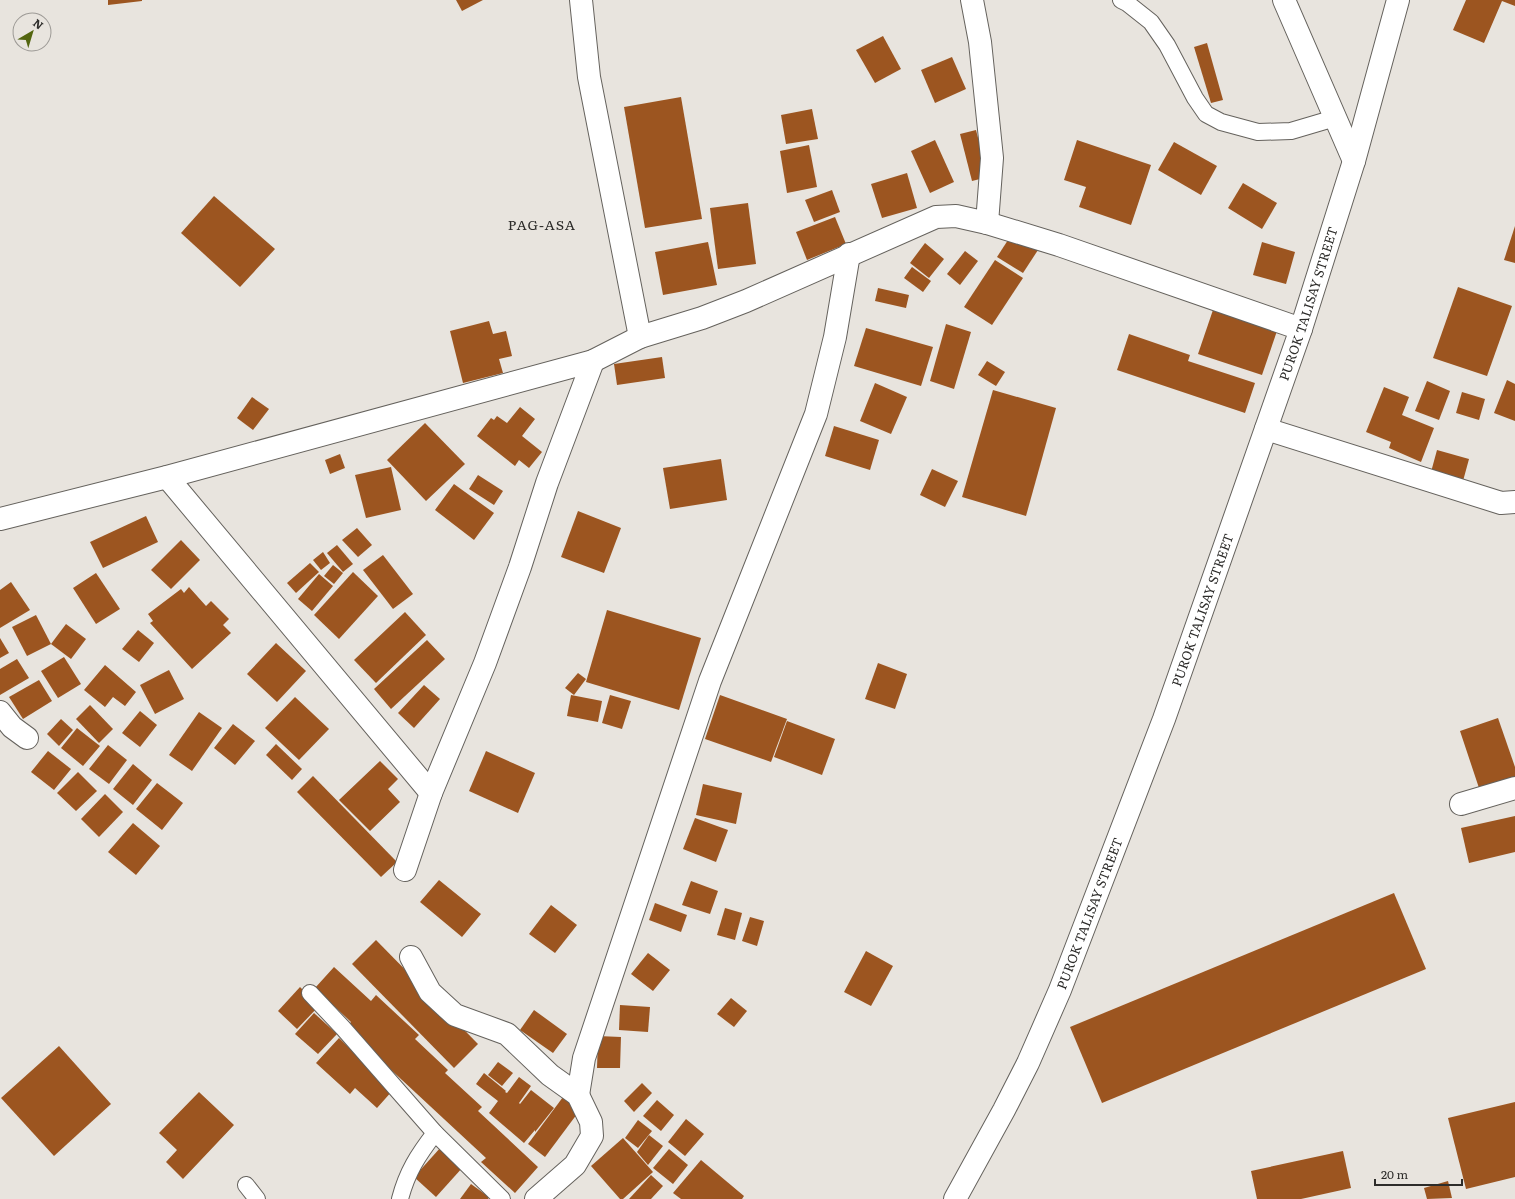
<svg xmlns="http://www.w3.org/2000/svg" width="1515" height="1199" font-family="Literata,serif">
  <rect width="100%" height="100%" fill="#e8e4de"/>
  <g fill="#9c5520">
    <polygon points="108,0 142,0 142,1 108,5"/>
    <polygon points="456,0 483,0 462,11"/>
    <polygon points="1466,0 1515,0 1515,6 1502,1 1484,43 1453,30"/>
    <polygon points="883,36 901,69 875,83 856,50"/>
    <polygon points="1207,43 1223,100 1211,103 1194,47"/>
    <polygon points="952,57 966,89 935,103 921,70"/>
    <polygon points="681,97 702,219 645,228 624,107"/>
    <polygon points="812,109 818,139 786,144 781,115"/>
    <polygon points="976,130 988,177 972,181 960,134"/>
    <polygon points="935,140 954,182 930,193 911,151"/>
    <polygon points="1077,140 1151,165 1131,225 1079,207 1086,187 1064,180"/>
    <polygon points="1174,142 1217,166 1201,195 1158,170"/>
    <polygon points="809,145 817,187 787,193 780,151"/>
    <polygon points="907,173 917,208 882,218 871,184"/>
    <polygon points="1243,183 1277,203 1262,229 1228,208"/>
    <polygon points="832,190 840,212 814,222 805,200"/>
    <polygon points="214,196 275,249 240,287 181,233"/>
    <polygon points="748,203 756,264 718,269 710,208"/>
    <polygon points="835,217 846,244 807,260 796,232"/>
    <polygon points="1515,226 1515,263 1504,260"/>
    <polygon points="1008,240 1038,250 1023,273 997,257"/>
    <polygon points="708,242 717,285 663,295 655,252"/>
    <polygon points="1262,242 1295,252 1286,284 1253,275"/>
    <polygon points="925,243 944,259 929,278 910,263"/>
    <polygon points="965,251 978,261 960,285 947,274"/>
    <polygon points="995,260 1023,278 992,325 964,307"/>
    <polygon points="912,267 931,281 923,292 904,278"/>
    <polygon points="1458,287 1512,306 1487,376 1433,358"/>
    <polygon points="878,288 909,295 906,308 875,301"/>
    <polygon points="1214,307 1278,328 1262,375 1198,354"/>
    <polygon points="489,321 493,334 506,331 512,356 499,359 503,373 463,383 450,331"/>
    <polygon points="946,324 971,332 954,389 930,381"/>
    <polygon points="866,328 933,347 921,386 854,366"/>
    <polygon points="1129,334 1190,355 1188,361 1255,383 1245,413 1117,370"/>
    <polygon points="662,357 665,378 617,385 614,364"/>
    <polygon points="987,361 1005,372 996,386 978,375"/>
    <polygon points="1507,380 1515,384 1515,421 1494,413"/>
    <polygon points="1427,381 1450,391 1439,420 1415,411"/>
    <polygon points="875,383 907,397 891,434 860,421"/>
    <polygon points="1384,387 1409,397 1402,415 1434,428 1421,462 1389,448 1391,442 1366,432"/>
    <polygon points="993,390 1056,408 1026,516 962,497"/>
    <polygon points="1462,392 1485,399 1479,420 1456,413"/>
    <polygon points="252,397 269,409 253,430 237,418"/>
    <polygon points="520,407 535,419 522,436 542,452 529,468 519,460 515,466 477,436 491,418 494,420 497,416 507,423"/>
    <polygon points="425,423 465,464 426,501 387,460"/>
    <polygon points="834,426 879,440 870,470 825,456"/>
    <polygon points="1437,450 1469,459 1463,481 1431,472"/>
    <polygon points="340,454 345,468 330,474 325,460"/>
    <polygon points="721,459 727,500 670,509 663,468"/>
    <polygon points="391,467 401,510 366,518 355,475"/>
    <polygon points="932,469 958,481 945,507 920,495"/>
    <polygon points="478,475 503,491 494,505 469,489"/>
    <polygon points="454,484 494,513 474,540 435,510"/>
    <polygon points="578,511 621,528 604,573 561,557"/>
    <polygon points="146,516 158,542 103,568 90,542"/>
    <polygon points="357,528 372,545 358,557 342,540"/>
    <polygon points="181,540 200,560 171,589 151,570"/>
    <polygon points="337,545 353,564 343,572 327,553"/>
    <polygon points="323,552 330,563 321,570 313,560"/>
    <polygon points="383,555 413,594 393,609 363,570"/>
    <polygon points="310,563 319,572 296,593 287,583"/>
    <polygon points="333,565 343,573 334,584 324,576"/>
    <polygon points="353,572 378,596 339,639 314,615"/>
    <polygon points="96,573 120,609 96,624 73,588"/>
    <polygon points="319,574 333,586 312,611 298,599"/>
    <polygon points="11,582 30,610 0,628 0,590"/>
    <polygon points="189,587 206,606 211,601 229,619 223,625 231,633 192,669 150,623 153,621 148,614 181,589 184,593"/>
    <polygon points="607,610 701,638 679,710 586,682"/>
    <polygon points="405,612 426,635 376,683 354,660"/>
    <polygon points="36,615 51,644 27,656 12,627"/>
    <polygon points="66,624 86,639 71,659 51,644"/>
    <polygon points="138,630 154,643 139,662 122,649"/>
    <polygon points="0,638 9,653 0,658"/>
    <polygon points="427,640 445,659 391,709 374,689"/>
    <polygon points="276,643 306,671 277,702 247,674"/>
    <polygon points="64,657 81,684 58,698 41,671"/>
    <polygon points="17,659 29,678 0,695 0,669"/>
    <polygon points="878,663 907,674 895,709 865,699"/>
    <polygon points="105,665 136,692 125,706 113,697 105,707 84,690"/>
    <polygon points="169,670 184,699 155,714 140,685"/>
    <polygon points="578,673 586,679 574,695 565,688"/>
    <polygon points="39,680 52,701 23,719 9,697"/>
    <polygon points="424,685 440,699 414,728 398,713"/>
    <polygon points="571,695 602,701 598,722 567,716"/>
    <polygon points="610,695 631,701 622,729 602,723"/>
    <polygon points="720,695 787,719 771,762 705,739"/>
    <polygon points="295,697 329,729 299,760 265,728"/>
    <polygon points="90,705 113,729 99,743 76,719"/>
    <polygon points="140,711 157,725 140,747 122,733"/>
    <polygon points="199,712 222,728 192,771 169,755"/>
    <polygon points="1498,718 1515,767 1515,780 1480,791 1460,731"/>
    <polygon points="61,719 73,730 59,746 47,734"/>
    <polygon points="787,721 835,739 822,775 774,757"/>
    <polygon points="233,724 255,741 235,765 214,748"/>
    <polygon points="77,728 100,746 83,766 61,748"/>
    <polygon points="276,744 302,769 292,780 266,755"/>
    <polygon points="108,745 127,760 109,784 89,769"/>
    <polygon points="48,751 71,769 54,790 31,772"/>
    <polygon points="486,751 535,773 518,813 469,791"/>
    <polygon points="380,761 398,779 388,789 400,802 370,831 339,800"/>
    <polygon points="133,764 152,780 133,805 113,789"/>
    <polygon points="78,772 97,791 76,811 57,793"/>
    <polygon points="313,776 397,862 381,877 297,792"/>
    <polygon points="157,783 183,803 162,830 136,809"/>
    <polygon points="703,784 742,793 736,824 696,815"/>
    <polygon points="105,794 123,812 99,837 81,819"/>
    <polygon points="1515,816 1515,852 1469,863 1461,828"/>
    <polygon points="695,818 728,830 716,862 683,849"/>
    <polygon points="133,823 160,846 136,875 108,852"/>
    <polygon points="439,880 481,914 462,937 420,902"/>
    <polygon points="691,881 718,891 710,914 682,905"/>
    <polygon points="1394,893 1426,969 1102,1103 1070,1027"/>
    <polygon points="655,903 687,915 681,932 649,920"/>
    <polygon points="551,905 577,925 555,953 529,934"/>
    <polygon points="725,908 742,913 735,940 717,935"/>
    <polygon points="750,917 764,921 757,946 742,941"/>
    <polygon points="376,940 478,1044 454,1068 352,964"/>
    <polygon points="866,951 893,966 871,1006 844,992"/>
    <polygon points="648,953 670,970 653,991 631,974"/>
    <polygon points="334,967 371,1001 376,995 419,1035 415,1039 448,1070 445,1073 482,1107 478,1111 538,1167 515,1193 481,1162 486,1158 346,1028 351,1022 315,988"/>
    <polygon points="300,987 319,1006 297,1029 278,1011"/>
    <polygon points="731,998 747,1011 734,1027 717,1014"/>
    <polygon points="620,1005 650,1007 648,1032 619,1030"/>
    <polygon points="534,1010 567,1034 553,1053 520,1030"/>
    <polygon points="314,1013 337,1034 318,1054 295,1034"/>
    <polygon points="598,1036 621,1037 620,1068 597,1068"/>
    <polygon points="339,1038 393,1090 377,1108 355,1088 350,1094 316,1063"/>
    <polygon points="59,1046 111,1104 54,1156 1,1098"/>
    <polygon points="498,1062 513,1073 502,1086 488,1075"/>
    <polygon points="484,1073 506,1091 505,1092 507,1093 519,1077 531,1086 519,1103 520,1104 531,1090 554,1108 535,1132 535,1130 524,1143 489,1113 498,1101 476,1084"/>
    <polygon points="642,1083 652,1093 634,1112 624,1101"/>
    <polygon points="199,1092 234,1125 183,1179 166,1162 177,1150 159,1133"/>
    <polygon points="563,1097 580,1110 545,1157 528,1144"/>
    <polygon points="657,1100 674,1115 661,1131 643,1116"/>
    <polygon points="1515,1102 1515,1177 1466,1189 1448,1118"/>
    <polygon points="686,1119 704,1134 685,1156 668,1142"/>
    <polygon points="638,1120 652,1131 638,1148 625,1138"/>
    <polygon points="649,1135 663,1146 648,1165 637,1152"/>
    <polygon points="623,1138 653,1172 623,1199 620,1199 591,1166"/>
    <polygon points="441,1147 463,1167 436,1197 414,1177"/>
    <polygon points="669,1149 688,1165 673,1184 653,1168"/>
    <polygon points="1343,1151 1351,1188 1301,1199 1257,1199 1251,1171"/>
    <polygon points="701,1160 744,1196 742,1199 681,1199 673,1193"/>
    <polygon points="651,1175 663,1186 651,1199 629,1199"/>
    <polygon points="1448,1181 1452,1198 1427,1199 1424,1188"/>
    <polygon points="471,1184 489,1197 488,1199 460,1199"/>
  </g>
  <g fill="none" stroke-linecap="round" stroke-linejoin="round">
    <defs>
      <g id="service">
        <polyline points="1121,0 1127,3 1151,22 1167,45 1195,98 1206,114 1221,122 1258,132 1291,131 1335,118"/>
        <polyline points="310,993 343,1028 435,1133 502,1199"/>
        <polyline points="246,1185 257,1199"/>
        <path d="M400 1199C407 1172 418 1155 435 1133"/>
      </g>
      <g id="minor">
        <polyline points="581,0 589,77 640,337"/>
        <polyline points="972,0 980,42 992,158 987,223"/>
        <polyline points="1284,0 1354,161"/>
        <polyline points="1266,429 1501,503 1515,502"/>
        <polyline points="167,477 431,793"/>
        <polyline points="0,519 167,477 593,361 640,337 702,318 746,301 936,217 956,216 987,223 1059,245 1301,329"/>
        <polyline points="0,712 12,727 27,738"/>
        <polyline points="1461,804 1515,788"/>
        <polyline points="405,870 431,793 485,663 520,567 547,483 593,361"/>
        <polyline points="411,957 430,992 455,1015 507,1034 550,1075 578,1095 591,1122 592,1136 575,1165 536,1199"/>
        <polyline points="578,1095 584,1058 710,681 816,414 835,337 849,254"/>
      </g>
      <g id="tertiary">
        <path id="s1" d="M955 1199 1004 1110 1028 1063 1060 990 1164 719 1301 329 1354 161 1398 0"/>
      </g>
    </defs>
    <use href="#service" stroke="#65625d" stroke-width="18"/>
    <use href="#minor" stroke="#65625d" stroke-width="24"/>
    <use href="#tertiary" stroke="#65625d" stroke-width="24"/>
    <use href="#service" stroke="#fff" stroke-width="16"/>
    <use href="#minor" stroke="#fff" stroke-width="22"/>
    <use href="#tertiary" stroke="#fff" stroke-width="22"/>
  </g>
  <g text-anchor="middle" stroke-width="4" stroke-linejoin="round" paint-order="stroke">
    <g font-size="13" fill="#2d2c2a" stroke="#e8e4de">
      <text dy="5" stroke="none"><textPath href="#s1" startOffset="964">PUROK TALISAY STREET</textPath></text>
      <text dy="5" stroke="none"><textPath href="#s1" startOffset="640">PUROK TALISAY STREET</textPath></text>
      <text dy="5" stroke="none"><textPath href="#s1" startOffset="316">PUROK TALISAY STREET</textPath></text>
    </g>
    <g font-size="14" letter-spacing="1" fill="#2d2c2a" stroke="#e8e4de">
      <text x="542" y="230">PAG-ASA</text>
    </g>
  </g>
  <g transform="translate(32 32) rotate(38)"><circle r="19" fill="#e8e4de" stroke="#9d9a96"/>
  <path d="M0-3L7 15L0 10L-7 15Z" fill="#53650f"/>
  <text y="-6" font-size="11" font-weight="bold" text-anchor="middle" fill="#2d2c2a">N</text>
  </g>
  <path d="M1375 1179v6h87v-6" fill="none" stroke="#2d2c2a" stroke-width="2"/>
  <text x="1381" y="1179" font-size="12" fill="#2d2c2a" stroke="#e8e4de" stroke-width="3" paint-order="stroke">20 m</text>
</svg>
